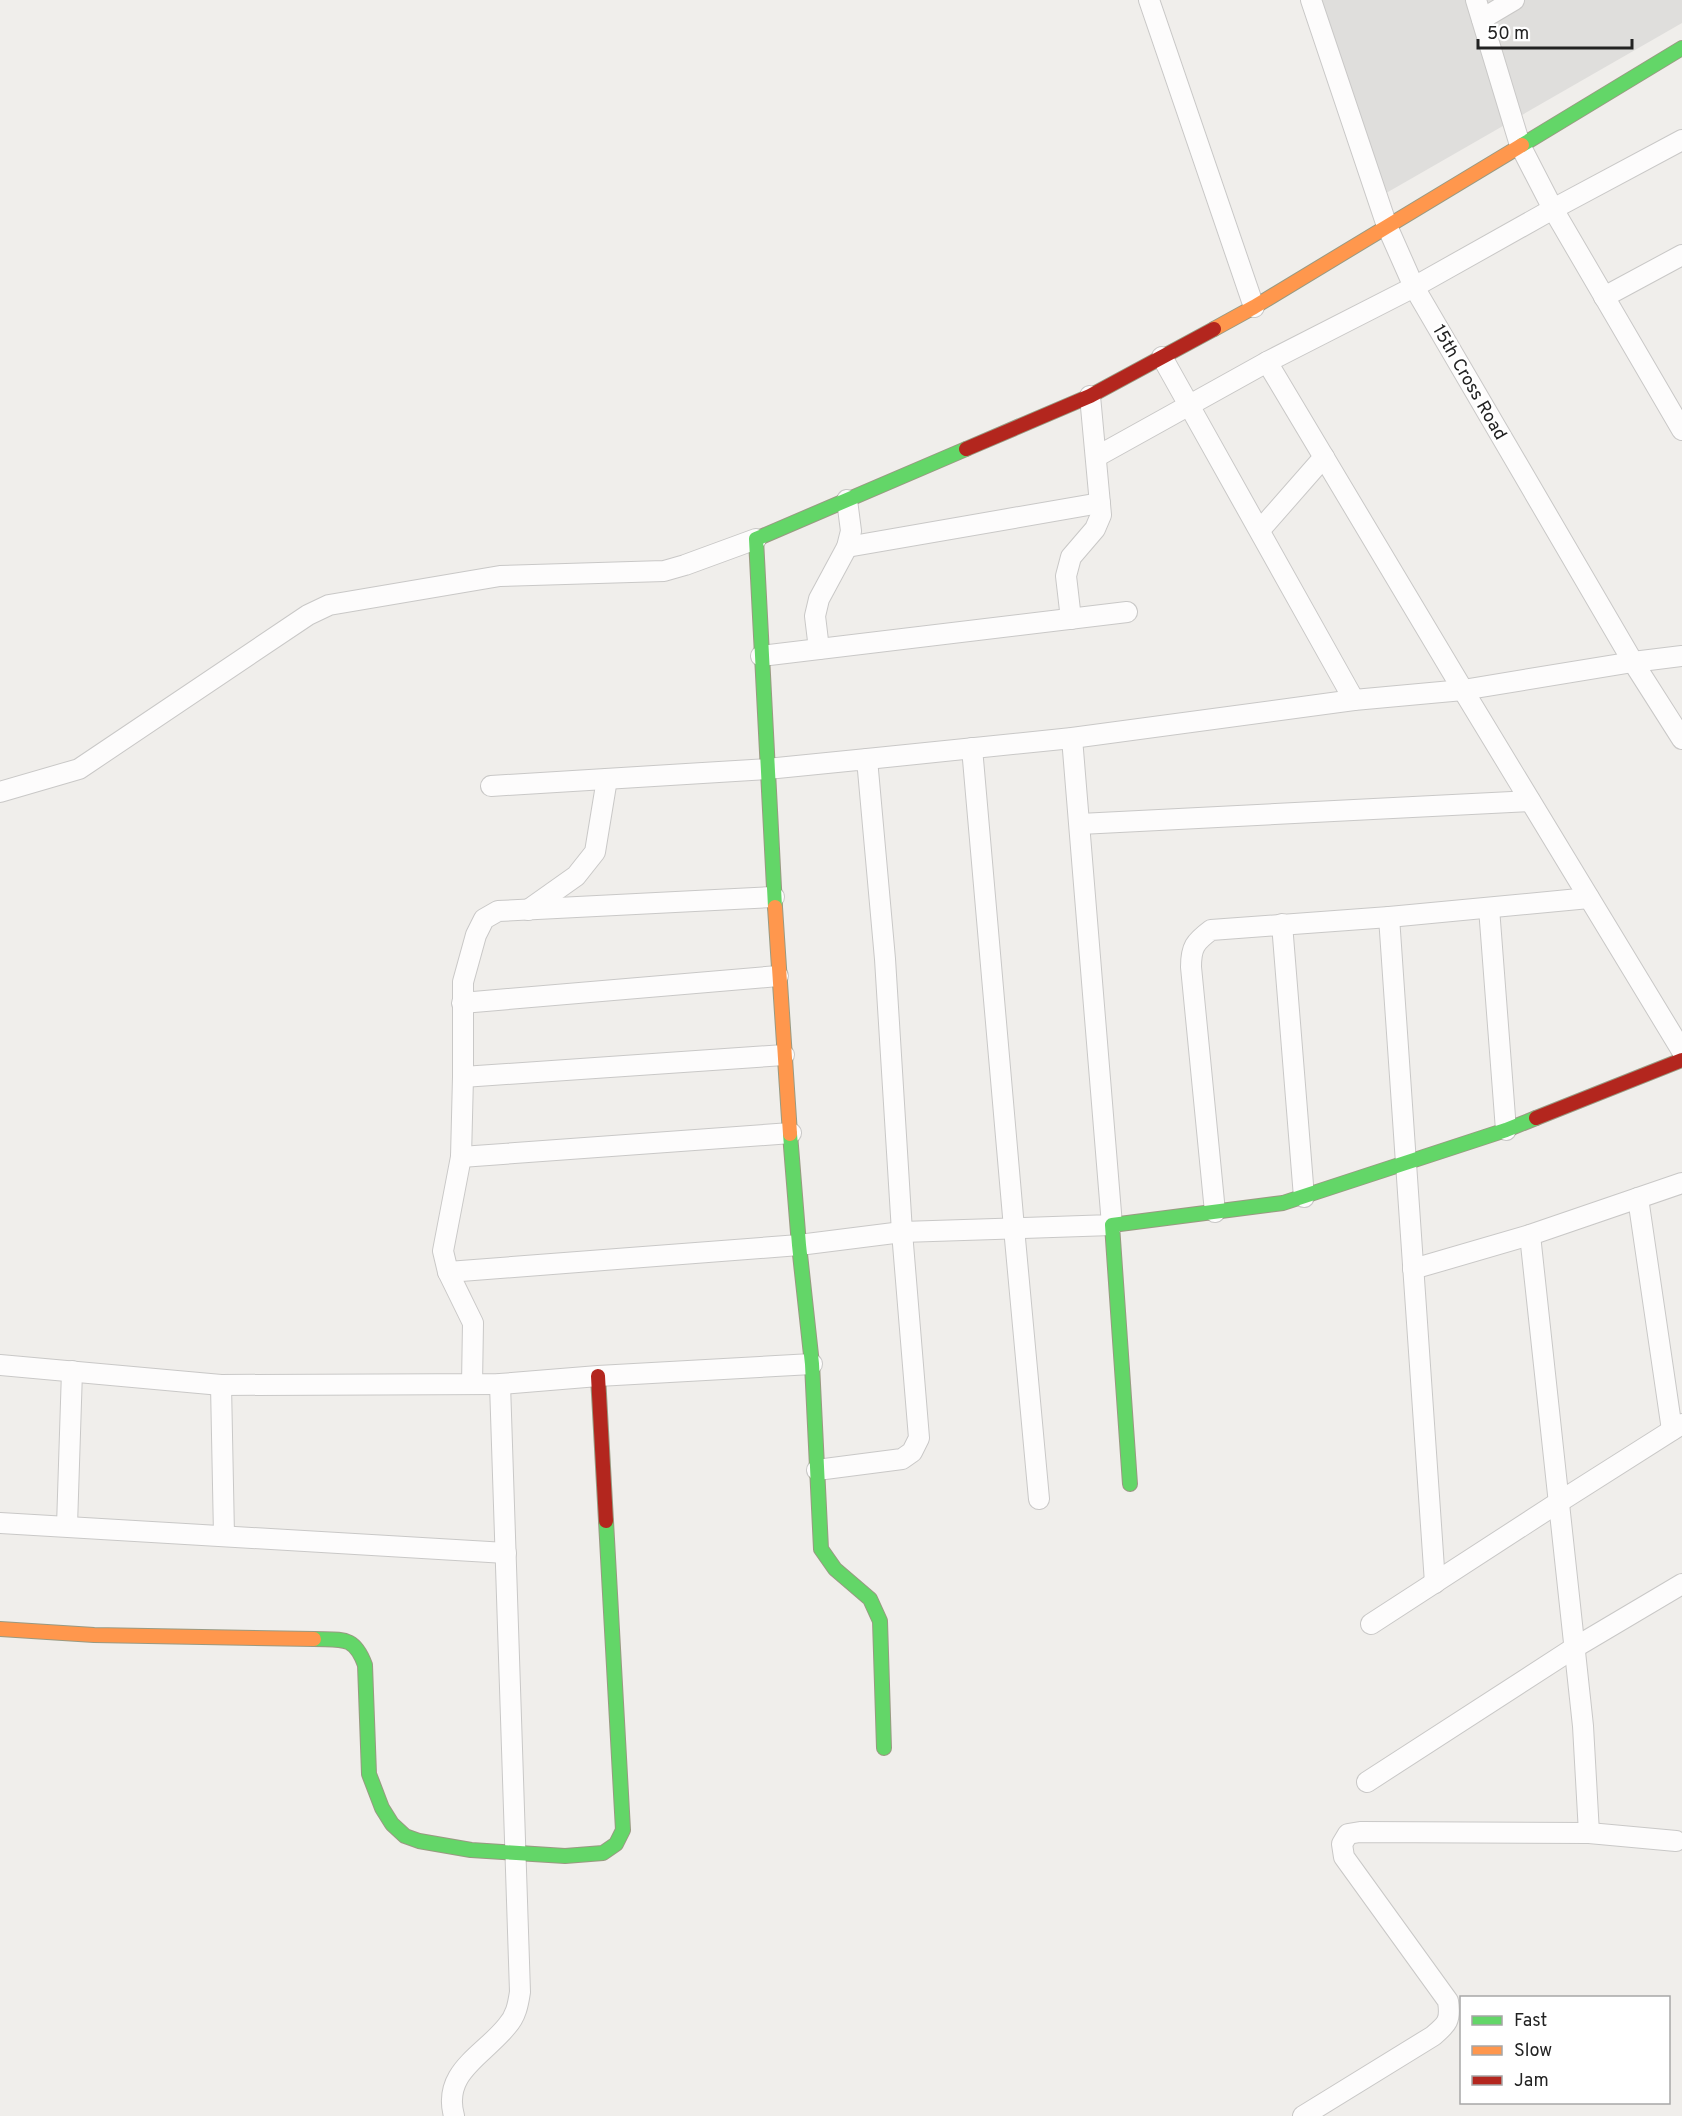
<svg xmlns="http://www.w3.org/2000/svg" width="1682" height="2116" font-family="Overpass,sans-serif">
  <rect width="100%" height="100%" fill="#f0eeeb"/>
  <polygon fill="#dfdedc" points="1306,0 1682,0 1682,23 1381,196"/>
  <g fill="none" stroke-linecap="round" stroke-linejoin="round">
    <defs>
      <g id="street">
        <polyline points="1149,0 1254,307"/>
        <polyline points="1311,0 1387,226 1414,287 1633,662 1682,739"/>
        <polyline points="1476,0 1520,145 1553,209 1682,430"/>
        <polyline points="1482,19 1514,0"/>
        <polyline points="1604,297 1682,255"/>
        <polyline points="1162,357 1354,700"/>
        <polyline points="1267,362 1463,690 1682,1051"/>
        <polyline points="1096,457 1267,362 1414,287 1553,209 1682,140"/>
        <polyline points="1260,530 1324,457"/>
        <polyline points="847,547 1100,503"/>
        <polyline points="1071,619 1066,576 1071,557 1095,529 1101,515 1090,396"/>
        <polyline points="819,649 815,616 819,599 847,547 851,531 847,500"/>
        <polyline points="761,656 1127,612"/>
        <polyline points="972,748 1014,1228 1039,1499"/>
        <polyline points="867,759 1072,738 1354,700 1463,690 1633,662 1682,656"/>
        <polyline points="491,786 767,769 867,759 885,959 902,1232 919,1438 912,1452 902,1459 817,1470"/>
        <polyline points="0,792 79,769 308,615 329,605 500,576 664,571 685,565 756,539"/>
        <polyline points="1080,824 1530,801"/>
        <polyline points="1489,908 1506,1130"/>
        <polyline points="528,910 576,876 595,852 607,779"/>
        <polyline points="1389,917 1435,1583"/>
        <polyline points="1282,924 1304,1197"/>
        <polyline points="462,1003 778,976"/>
        <polyline points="463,1077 784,1055"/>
        <polyline points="461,1157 791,1133"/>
        <polyline points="1638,1198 1672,1430"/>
        <path d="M1215 1212 1191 967C1191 947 1195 942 1211 930L1389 917 1589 898"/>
        <polyline points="1530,1235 1583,1726 1589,1833"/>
        <polyline points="1413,1269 1530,1235 1682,1183"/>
        <polyline points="448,1272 799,1245 902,1232 1112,1225 1072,738"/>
        <polyline points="0,1365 221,1385 500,1384 598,1376 812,1364"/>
        <polyline points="472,1384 473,1323 448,1272 443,1251 461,1157 463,1077 463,982 476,935 484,919 498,911 774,897"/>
        <polyline points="221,1385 224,1535"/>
        <polyline points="0,1523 506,1553"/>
        <polyline points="67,1526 72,1371"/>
        <polyline points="1371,1624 1559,1502 1682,1424"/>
        <polyline points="1367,1782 1574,1648 1682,1584"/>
        <path d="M454 2116C442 2072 483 2056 507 2026 516 2016 518 2005 520 1992L500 1384"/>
        <path d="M1303 2116 1433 2036C1447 2024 1451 2021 1448 2001L1344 1857 1342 1844 1348 1834 1360 1832 1589 1833 1676 1841"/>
      </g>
      <g id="fast">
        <polyline points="1522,145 1682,48"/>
        <polyline points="775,907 756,539 966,449"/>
        <polyline points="790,1134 799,1245 812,1364 821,1549 835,1569 870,1599 880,1621 884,1748"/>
        <polyline points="1130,1484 1112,1225 1283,1203 1506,1130 1536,1118"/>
        <path d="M314 1639C342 1640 354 1635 365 1665L369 1774 382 1808 392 1824 405 1836 419 1841 471 1850 565 1856 603 1853 616 1844 623 1830 606 1521"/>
      </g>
      <g id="slow">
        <polyline points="1214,329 1254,307 1522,145"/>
        <polyline points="775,907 790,1134"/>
        <polyline points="0,1629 94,1635 314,1639"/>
      </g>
      <g id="jam">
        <polyline points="966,449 1090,396 1214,329"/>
        <polyline points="1536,1118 1682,1060"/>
        <polyline points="598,1376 606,1521"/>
      </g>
    </defs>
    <use href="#street" stroke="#c9c8c7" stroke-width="22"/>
    <use href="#fast" stroke="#999a82" stroke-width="16"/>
    <use href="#slow" stroke="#999a82" stroke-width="16"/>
    <use href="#jam" stroke="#999a82" stroke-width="16"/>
    <use href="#street" stroke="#fdfcfc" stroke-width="20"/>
    <use href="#fast" stroke="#63d668" stroke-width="14"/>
    <use href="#slow" stroke="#ff974d" stroke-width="14"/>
    <use href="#jam" stroke="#b3261e" stroke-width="14"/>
  </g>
  <g text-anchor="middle" stroke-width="5" stroke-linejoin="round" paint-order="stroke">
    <g font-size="18" fill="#222" stroke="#fff">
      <text transform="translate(1470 382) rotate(60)" y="6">15th Cross Road</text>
    </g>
  </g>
  <rect x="1460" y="1996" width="210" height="108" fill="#ffffff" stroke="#a7a7a7" stroke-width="1.5"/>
  <rect x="1472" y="2016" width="30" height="9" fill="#63d668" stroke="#a7a7a7" stroke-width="1.5"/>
  <text x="1514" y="2026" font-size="18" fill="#222222">Fast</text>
  <rect x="1472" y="2046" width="30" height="9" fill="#ff974d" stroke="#a7a7a7" stroke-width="1.5"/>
  <text x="1514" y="2056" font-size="18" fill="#222222">Slow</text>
  <rect x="1472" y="2076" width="30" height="9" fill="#b3261e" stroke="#a7a7a7" stroke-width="1.5"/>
  <text x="1514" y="2086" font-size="18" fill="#222222">Jam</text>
  <path d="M1478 39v9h154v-9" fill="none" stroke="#222222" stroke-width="3"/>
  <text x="1487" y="39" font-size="18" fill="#222222" stroke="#ffffff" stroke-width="4.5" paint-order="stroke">50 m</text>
</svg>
